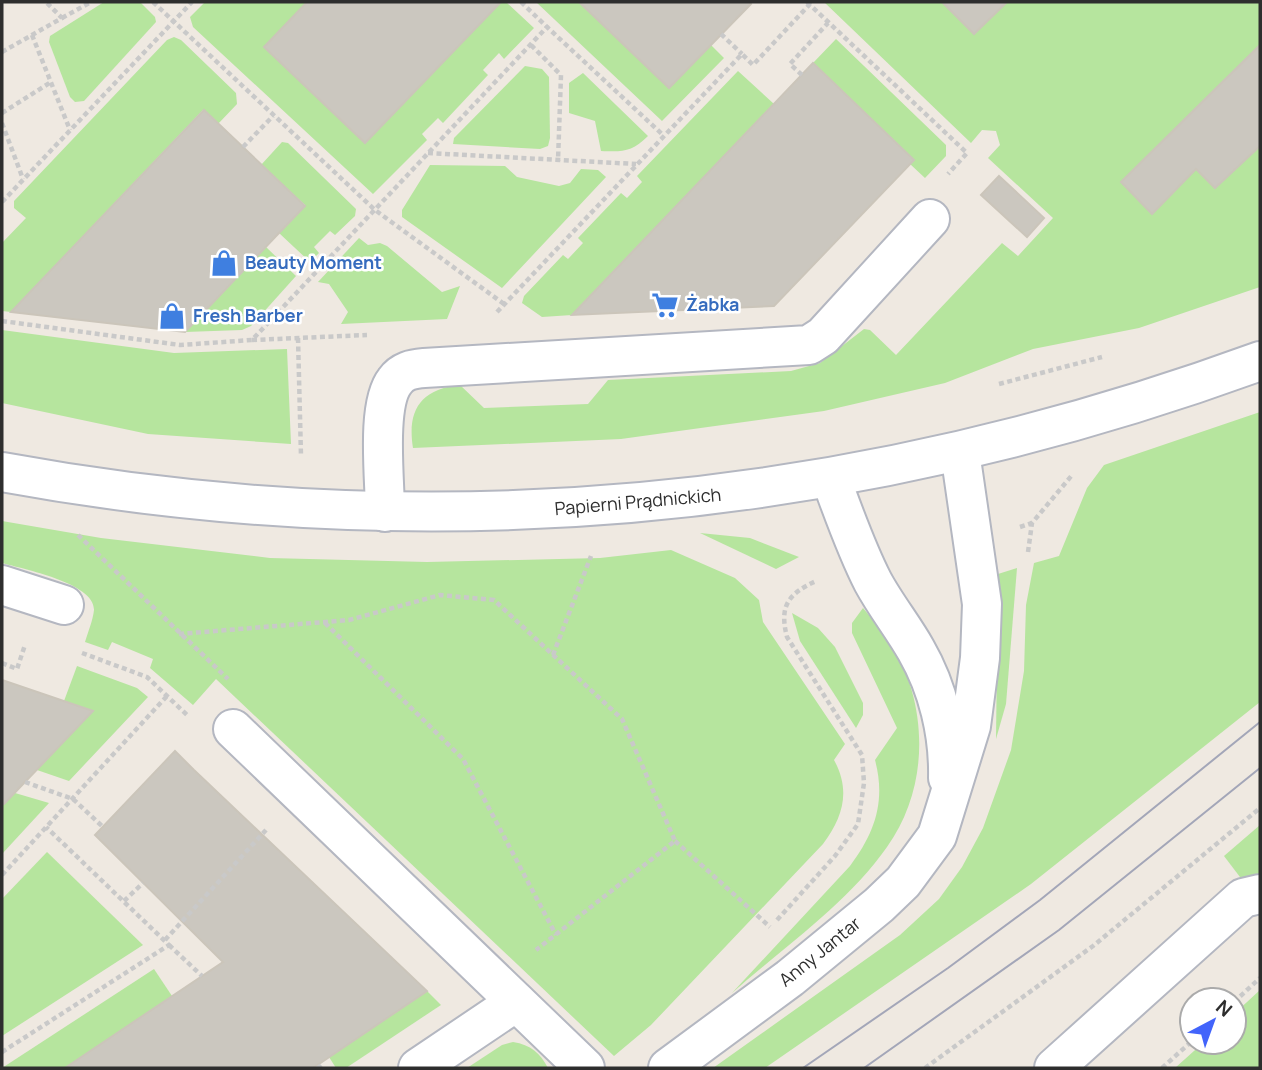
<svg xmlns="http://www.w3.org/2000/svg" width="1262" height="1070" font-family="Manrope,sans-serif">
  <rect width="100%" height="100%" fill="#efe9e1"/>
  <g fill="#b6e59e">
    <polygon points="104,2 140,2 155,17 156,22 84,101 75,102 70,97 49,42 50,36"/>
    <polygon points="205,2 307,2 264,47 365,143 501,2 506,2 534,28 504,59 499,53 483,70 488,75 443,123 438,118 422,134 427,140 373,194 193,27 190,17"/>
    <polygon points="536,2 579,2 669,88 711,45 724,58 662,121"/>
    <path d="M824 2H942L974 34 1007 2H1260V45L1121 182 1152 214 1196 169 1215 188 1259 144 1260 287 1139 328 1033 349 945 383 824 411 621 439 413 448C407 411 420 389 460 385L484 408 588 404 608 380 791 371 820 363 864 329 870 330 896 355 1002 243 1018 256 1053 218 988 158 1000 145 996 131 982 130 971 143Z"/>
    <polygon points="174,37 181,40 236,93 237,104 218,124 203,110 11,312 2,311 2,243 26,218 14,208 14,201 167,40"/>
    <polygon points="836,39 946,145 946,156 925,178 910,164 914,160 813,63"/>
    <polygon points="525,66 542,69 549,77 550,138 548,146 540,149 453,144 454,138"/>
    <polygon points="738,71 774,104 572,315 542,317 522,303 524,296 563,255 568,259 583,243 578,238 621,193 627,198 642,182 637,176"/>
    <path d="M583 73 648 136C632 152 623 152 601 151L595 121 569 113V83Z"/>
    <polygon points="282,142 288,143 356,209 355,216 335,235 330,231 314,247 319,253 310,262 279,233 305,205 261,165"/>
    <polygon points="430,165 505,166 517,177 559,186 570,183 581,169 598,170 606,177 502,288 402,217 402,210"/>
    <polygon points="359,238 368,245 380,243 387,246 442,292 460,286 447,319 341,324 348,312 329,284 318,282"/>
    <polygon points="266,247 296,276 251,326 242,330 185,332"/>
    <polygon points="2,330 174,353 287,349 291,444 148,434 2,403"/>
    <polygon points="1260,412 1260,702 1031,884 765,1068 713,1068 900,935 939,899 962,867 983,828 1011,750 1024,671 1026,605 1034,563 1059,556 1087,488 1104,465"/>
    <path d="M2 521 101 538 270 558 427 562 600 558 671 550 735 578 759 600 763 622 845 744 834 760C851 791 843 817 823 844L651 1025 614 1056 216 679 193 705 150 668 153 659 112 642 108 650 85 642C88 632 93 620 94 610 95 583 23 569 2 563Z"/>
    <polygon points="700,533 750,538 799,557 776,569"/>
    <polygon points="1017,568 1006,704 996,739 998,574"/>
    <path d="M863 608C872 619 882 630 890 641 929 704 930 787 887 847 847 904 784 947 732 993L850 866C875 833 886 801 875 760L897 728 852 633V623Z"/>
    <polygon points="792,613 818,628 835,647 863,703 863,715 856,728 800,641"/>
    <polygon points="77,666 137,688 148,697 69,781 37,770 92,712 64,701"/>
    <polygon points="15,793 49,803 2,854 2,804"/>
    <polygon points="1260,825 1260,874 1243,881 1224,856"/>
    <polygon points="47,852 143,945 2,1036 2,899"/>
    <polygon points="154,969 172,996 65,1068 2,1068"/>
    <polygon points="1260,990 1260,1068 1175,1068 1204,1042 1234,1042 1234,1014"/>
    <polygon points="427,991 441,1005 346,1068 336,1068 329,1057"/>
    <path d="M513 1042C531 1045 540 1053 548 1068H467L502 1045Z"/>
  </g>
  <g fill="#cbc7bf" stroke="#cbc5ba" stroke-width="2">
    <polygon points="307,2 501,2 365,143 264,47"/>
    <polygon points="579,2 749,2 751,4 669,88"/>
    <polygon points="942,2 1007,2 974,34"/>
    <polygon points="1260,45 1260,146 1215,188 1196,169 1152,214 1121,182"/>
    <polygon points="813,63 914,160 774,306 572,315"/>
    <polygon points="204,110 305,206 279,233 185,332 11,312"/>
    <polygon points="999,176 1044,218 1027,237 981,195"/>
    <polygon points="2,680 93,711 4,804 2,804"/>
    <polygon points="175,751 194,770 427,991 313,1068 65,1068 223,962 95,835"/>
  </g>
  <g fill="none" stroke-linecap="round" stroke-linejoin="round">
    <defs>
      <g id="minor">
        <path d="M2 472C432 551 850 511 1260 361"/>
        <path d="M831 479C844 514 856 549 873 582 886 606 903 627 916 650 938 688 949 734 948 778"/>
        <path d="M385 512C385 480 376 405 395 381 402 371 412 369 424 368L809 345 823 336 930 219"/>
        <polyline points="2,585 64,605"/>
        <polyline points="233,729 585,1068"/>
        <polyline points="418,1068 516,1002"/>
        <polyline points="668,1068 790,978 879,905 903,882 937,836 971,726 980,658 982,604 960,452"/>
        <polyline points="1054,1068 1243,898 1260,894"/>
      </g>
    </defs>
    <use href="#minor" stroke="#b4b7c1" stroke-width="42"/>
    <g stroke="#c9c9c9" stroke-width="4.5" stroke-dasharray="5 3.5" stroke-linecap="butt">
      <polyline points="153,2 375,210 504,304"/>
      <polyline points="521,2 547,27"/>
      <polyline points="807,2 967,153 948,174"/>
      <polyline points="62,18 91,2"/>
      <polyline points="721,34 742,54"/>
      <polyline points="32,35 70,130"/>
      <polyline points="531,45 561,75 558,161"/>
      <polyline points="2,52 62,18 46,2"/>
      <polyline points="802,75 790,64 828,23"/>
      <polyline points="2,113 51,82"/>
      <polyline points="2,123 23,179"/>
      <polyline points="243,147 273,116"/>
      <polyline points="428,153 636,164"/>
      <polyline points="2,202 192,2"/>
      <polyline points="497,312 742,54 753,65 810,4"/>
      <polyline points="2,321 180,345 252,340 547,27 663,135"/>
      <polyline points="298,338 301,456"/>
      <polyline points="252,340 367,335"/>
      <polyline points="999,384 1102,357"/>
      <polyline points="1020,527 1032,523"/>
      <polyline points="78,535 228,679"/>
      <polyline points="1028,552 1032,523 1073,474"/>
      <polyline points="325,623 463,759 556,935"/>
      <polyline points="179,634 349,620 440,595 494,600 622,719 675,841 536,950"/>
      <polyline points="82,653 147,677 187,715"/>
      <polyline points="553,655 591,556"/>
      <polyline points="2,663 17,669 25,645"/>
      <polyline points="25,782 73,799 103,827"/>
      <polyline points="675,841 770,927"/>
      <polyline points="2,875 167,696"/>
      <polyline points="124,901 143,883"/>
      <path d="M777 920 835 856 858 824 864 783 862 755 787 637C779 606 788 594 816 581"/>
      <polyline points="165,940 266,830"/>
      <polyline points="169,945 202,976"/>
      <polyline points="1234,1002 1260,978"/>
      <polyline points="2,1052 169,945 46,827"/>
      <polyline points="318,1065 321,1068"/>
      <polyline points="925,1068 1093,946 1260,808"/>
      <polyline points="1162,1068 1192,1041"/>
    </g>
    <use href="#minor" stroke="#fff" stroke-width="38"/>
    <g stroke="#a3a6b8" stroke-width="2">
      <polyline points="803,1068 948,968 1040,900 1260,722"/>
      <polyline points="864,1068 1059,930 1260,768"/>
    </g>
  </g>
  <defs>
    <symbol id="shop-bare" viewBox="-9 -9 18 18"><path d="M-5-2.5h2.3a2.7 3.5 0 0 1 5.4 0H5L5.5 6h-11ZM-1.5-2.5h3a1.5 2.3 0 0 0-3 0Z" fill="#3f7fe0" stroke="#fff" stroke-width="2.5" paint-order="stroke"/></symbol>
    <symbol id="supermarket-bare" viewBox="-9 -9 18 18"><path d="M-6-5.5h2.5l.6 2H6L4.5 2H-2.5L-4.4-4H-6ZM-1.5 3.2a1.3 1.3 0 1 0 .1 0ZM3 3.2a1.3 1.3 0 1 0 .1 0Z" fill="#3f7fe0" stroke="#fff" stroke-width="2.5" paint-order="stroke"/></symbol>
  </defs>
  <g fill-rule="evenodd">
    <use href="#shop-bare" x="205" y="244" width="38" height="38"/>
    <use href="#supermarket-bare" x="646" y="286" width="38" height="38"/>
    <use href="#shop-bare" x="153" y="297" width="38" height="38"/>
  </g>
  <g text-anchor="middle" stroke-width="5" stroke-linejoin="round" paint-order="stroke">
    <g font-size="18" font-weight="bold" fill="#366cbe" stroke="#fff" text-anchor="start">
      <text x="245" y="269">Beauty Moment</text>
      <text x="686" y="311">Żabka</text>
      <text x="193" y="322">Fresh Barber</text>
    </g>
    <g font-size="18" fill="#2e2e2e" stroke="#fff">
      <text transform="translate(638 502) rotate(-5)" y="6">Papierni Prądnickich</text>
      <text transform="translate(820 952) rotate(-39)" y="6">Anny Jantar</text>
    </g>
  </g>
  <rect width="1262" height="1070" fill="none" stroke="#2e2e2e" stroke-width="7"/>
  <g transform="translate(1213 1021) rotate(41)"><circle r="33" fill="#ffffff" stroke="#ababab" stroke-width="2"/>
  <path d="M0-5L12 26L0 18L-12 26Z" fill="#4264fb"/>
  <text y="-10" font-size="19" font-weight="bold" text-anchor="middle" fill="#2e2e2e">N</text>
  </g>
</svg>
